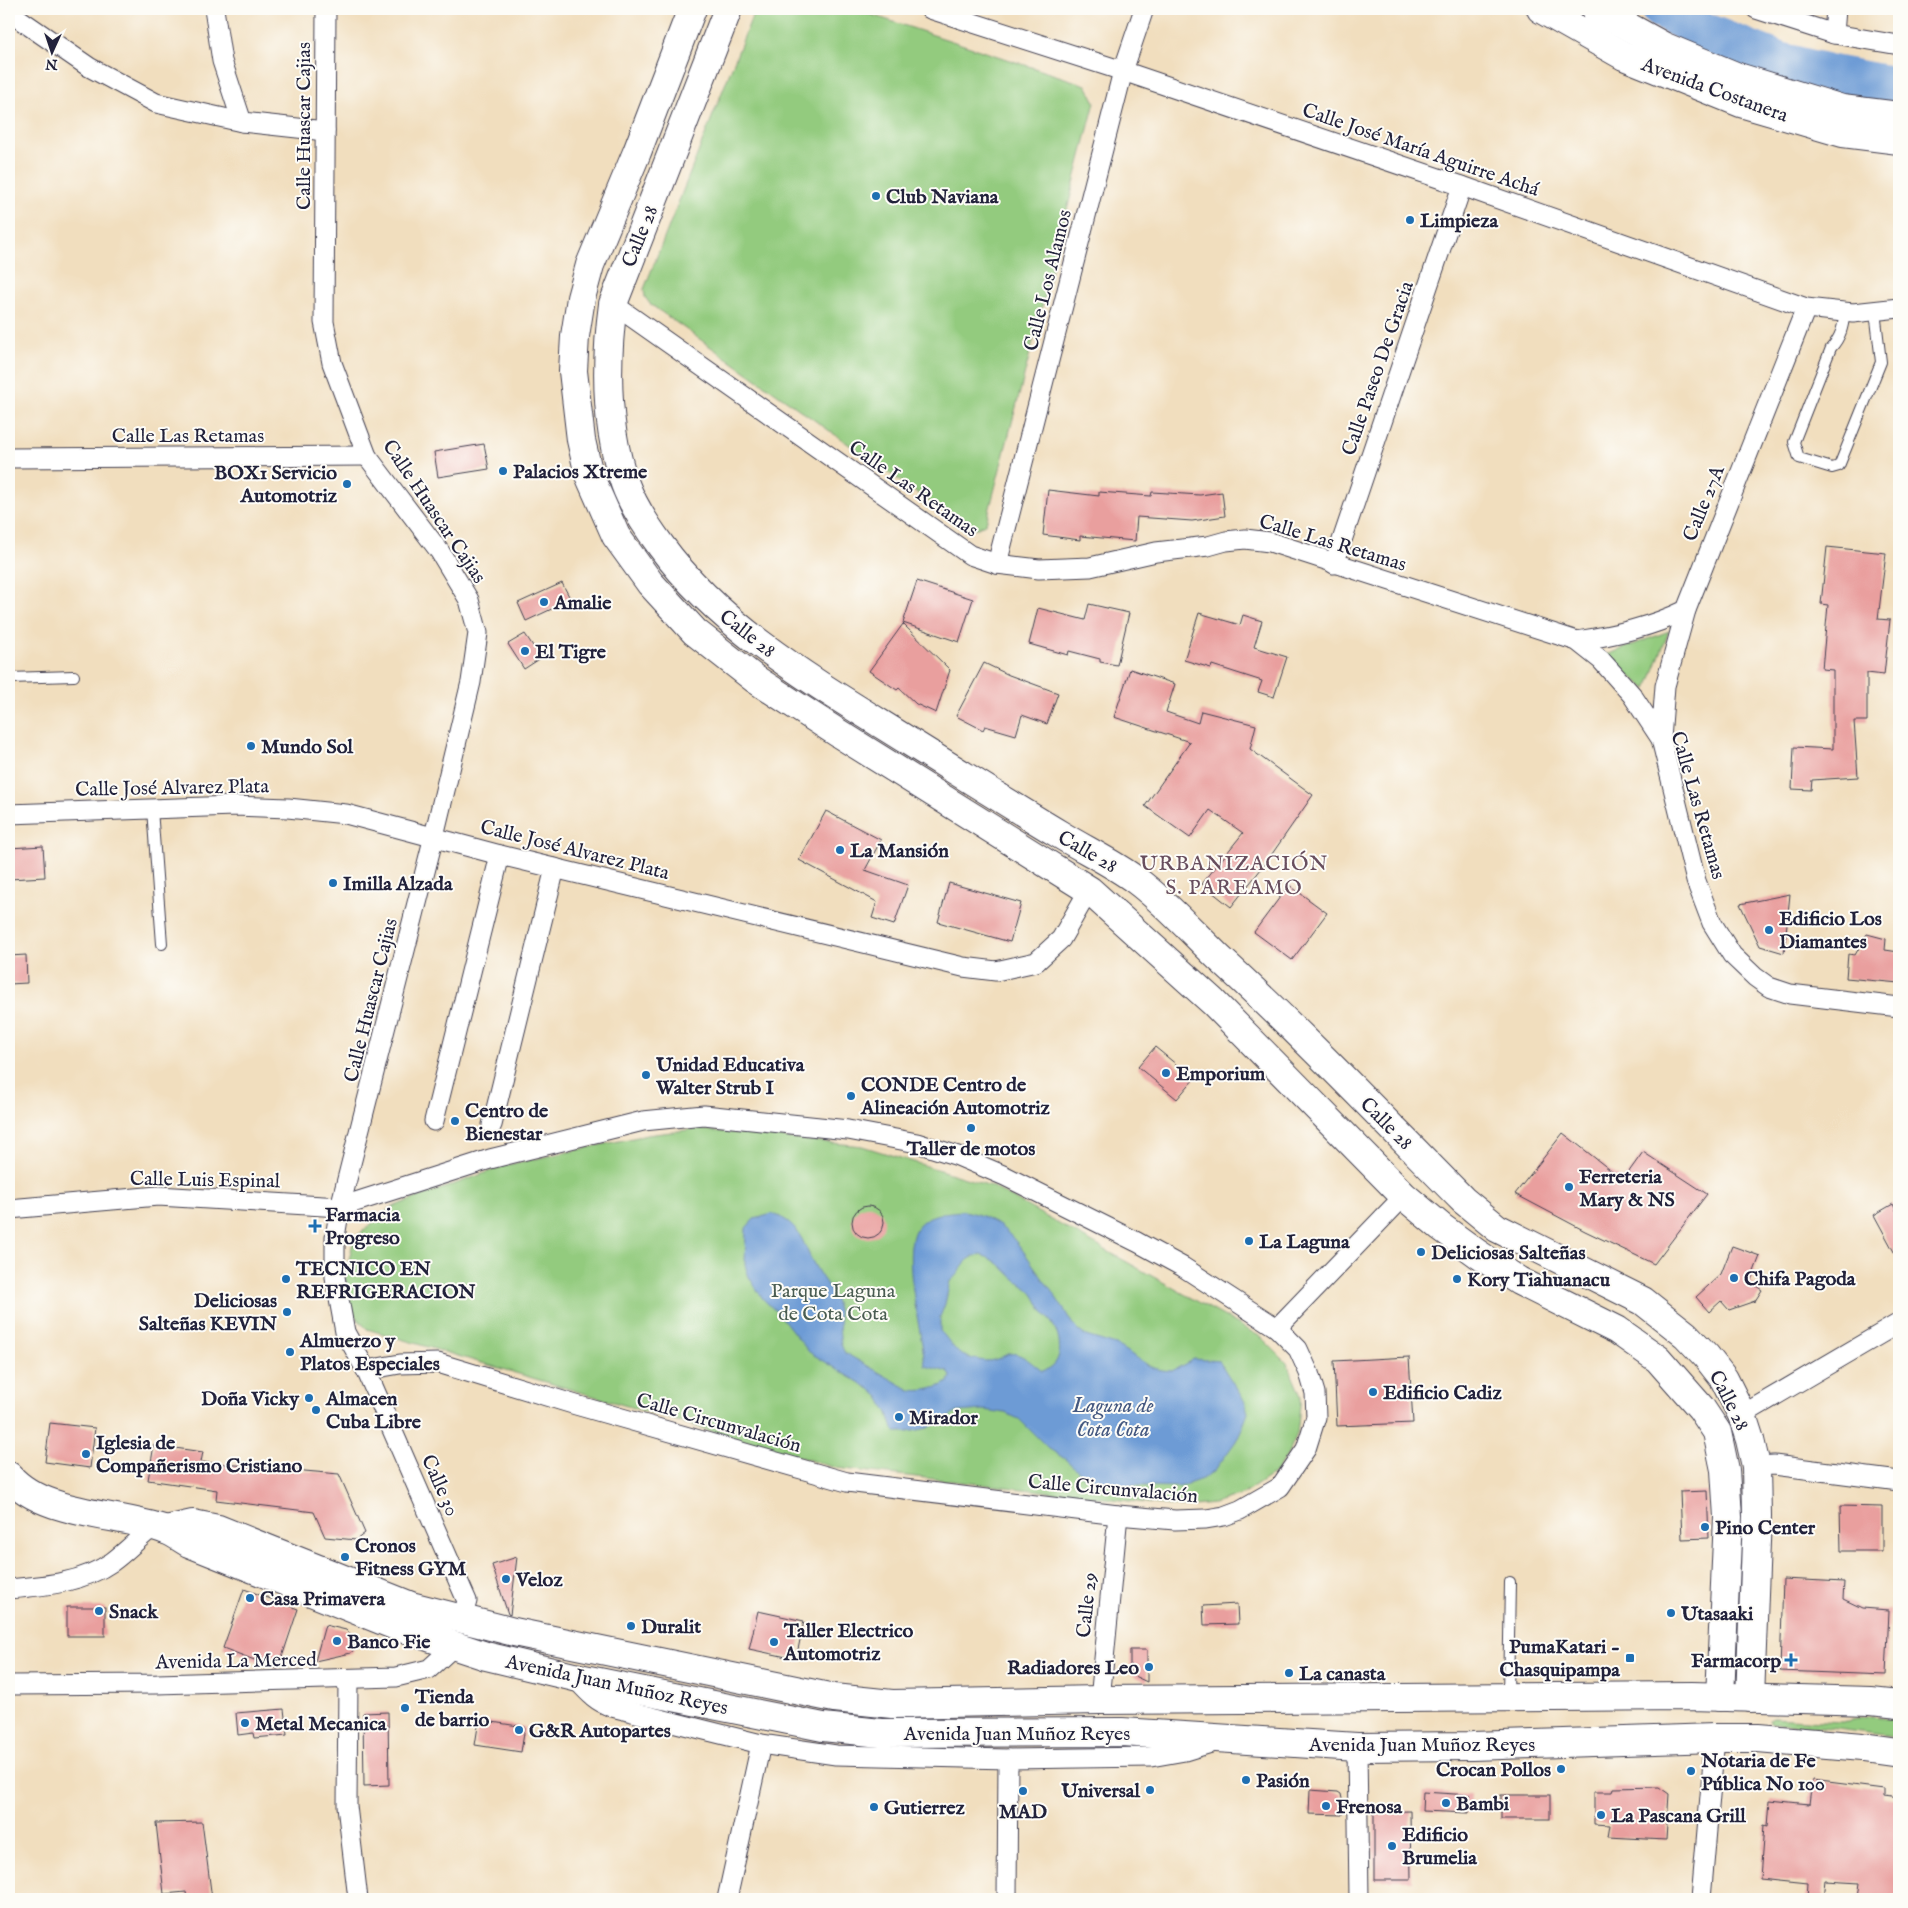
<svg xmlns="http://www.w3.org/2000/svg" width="1908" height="1908" font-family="'IM FELL English',serif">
  <rect width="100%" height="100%" fill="#fdfcf7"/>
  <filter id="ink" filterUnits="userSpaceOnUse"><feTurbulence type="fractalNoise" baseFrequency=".02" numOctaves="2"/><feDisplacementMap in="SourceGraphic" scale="10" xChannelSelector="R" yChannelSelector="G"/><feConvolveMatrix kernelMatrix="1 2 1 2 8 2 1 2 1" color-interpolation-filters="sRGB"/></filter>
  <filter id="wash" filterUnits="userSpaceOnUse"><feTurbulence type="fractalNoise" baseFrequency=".0096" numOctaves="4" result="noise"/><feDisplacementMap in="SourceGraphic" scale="20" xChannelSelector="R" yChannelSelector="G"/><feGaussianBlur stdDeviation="1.12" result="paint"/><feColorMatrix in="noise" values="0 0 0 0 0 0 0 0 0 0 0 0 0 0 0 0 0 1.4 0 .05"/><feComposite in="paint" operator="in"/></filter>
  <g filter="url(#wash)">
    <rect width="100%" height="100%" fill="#f1debe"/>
    <g fill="#93cb7e" stroke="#5a765c">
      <polygon points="755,9 854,9 1086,85 1095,102 986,523 978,528 967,528 650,304 645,297 644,289"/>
      <polygon points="1669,631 1647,689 1604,656"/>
      <polygon points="695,1129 862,1146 991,1186 1261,1337 1287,1363 1301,1396 1297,1434 1288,1454 1276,1472 1242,1495 1214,1504 1183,1507 836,1468 367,1329 353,1314 345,1277 354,1238 392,1207 507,1165 647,1135"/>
      <polygon points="1872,1716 1899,1719 1899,1737 1822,1727 1771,1724 1769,1720 1772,1718 1842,1722"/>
    </g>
    <path fill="#6d9bd5" stroke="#485e88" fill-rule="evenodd" d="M964 1211C1003 1218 1017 1242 1038 1272 1050 1289 1062 1305 1072 1323L1079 1331 1086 1336 1116 1345 1153 1368 1162 1370 1172 1371 1194 1359 1219 1361 1245 1402 1248 1413 1243 1426 1236 1441 1215 1470 1202 1479 1179 1487 1118 1485 1084 1476 1065 1459 1048 1448 1019 1419 1005 1413 983 1410 958 1412 928 1428 908 1432H896L893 1429 888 1413 879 1397 870 1389 809 1352 779 1314 763 1299 749 1277 745 1265 746 1228 754 1219 772 1214C781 1216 792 1223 797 1231 805 1242 808 1255 815 1266 824 1283 834 1290 838 1311 841 1324 837 1341 845 1353L910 1390C923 1392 938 1388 949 1382L951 1376 948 1372 925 1366C923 1335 899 1252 917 1227 928 1213 948 1212 964 1211ZM980 1255C999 1260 1001 1267 1015 1279 1021 1284 1028 1288 1033 1294 1036 1298 1038 1303 1040 1307 1043 1313 1048 1318 1052 1323 1062 1339 1065 1366 1042 1371 1034 1365 1025 1356 1016 1354 1007 1352 1002 1358 994 1360 985 1363 968 1358 960 1354 955 1351 946 1336 940 1331V1317L945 1304 950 1281C963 1272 961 1258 980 1255Z"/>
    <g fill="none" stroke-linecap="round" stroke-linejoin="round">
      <polyline stroke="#6d9bd5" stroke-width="39" points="1660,9 1704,32 1781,62 1835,75 1899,87"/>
    </g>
    <g id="blocks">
      <g fill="#e99f9e">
        <polygon points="484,444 489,469 438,477 434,452"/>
        <polygon points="1048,490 1099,496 1099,492 1151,496 1152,492 1200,495 1222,492 1225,516 1192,521 1137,517 1135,541 1080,536 1080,540 1043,535"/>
        <polygon points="1827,547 1886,553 1878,619 1890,620 1884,675 1867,673 1867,721 1854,721 1858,777 1812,780 1811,790 1792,789 1794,747 1833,749 1833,670 1822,669 1828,605 1821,604"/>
        <polygon points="917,581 973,599 959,642 903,623"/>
        <polygon points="562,583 571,600 526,621 518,603"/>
        <polygon points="1089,604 1129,613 1117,665 1100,662 1100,659 1069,651 1068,655 1029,644 1038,608 1085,620"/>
        <polygon points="1199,613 1240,625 1243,615 1262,621 1254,647 1287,657 1274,697 1258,692 1262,681 1212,665 1211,668 1184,660"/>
        <polygon points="903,624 950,670 936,713 916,704 899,688 897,690 869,671"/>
        <polygon points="525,634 541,658 524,669 508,644"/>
        <polygon points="984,663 1009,675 1058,693 1047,724 1022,715 1016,735 985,726 983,730 956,716"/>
        <polygon points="1130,669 1175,684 1166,712 1198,723 1201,711 1256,725 1250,749 1313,795 1265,864 1231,907 1202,884 1243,833 1210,810 1190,838 1145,806 1190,742 1114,717"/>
        <polygon points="826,811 881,840 865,870 908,885 894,925 872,918 877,902 799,860"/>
        <polygon points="43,846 45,877 9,879 9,848"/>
        <polygon points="949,883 1021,903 1010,942 938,922"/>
        <polygon points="1289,885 1327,913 1292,960 1254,932"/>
        <polygon points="1790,894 1784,953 1760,946 1740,904"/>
        <polygon points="1867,934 1886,939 1885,950 1899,952 1899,983 1846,978 1848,954 1855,955"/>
        <polygon points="26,955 27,983 9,984 9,956"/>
        <polygon points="1155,1047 1194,1079 1177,1099 1138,1067"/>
        <polygon points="1563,1133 1623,1180 1643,1152 1707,1194 1654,1264 1585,1231 1515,1194"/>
        <polygon points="1893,1204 1899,1216 1899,1261 1874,1215"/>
        <circle cx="868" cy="1222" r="16"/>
        <polygon points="1732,1246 1760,1256 1750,1282 1762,1290 1755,1301 1729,1310 1721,1301 1709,1312 1696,1297 1721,1274"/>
        <polygon points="1409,1357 1413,1423 1337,1426 1334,1361"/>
        <polygon points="50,1423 95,1428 90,1468 45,1462"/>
        <polygon points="154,1445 203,1452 201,1462 339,1474 365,1533 356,1540 325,1537 314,1512 216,1500 217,1490 148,1480"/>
        <polygon points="1707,1491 1709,1538 1682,1539 1680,1492"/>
        <polygon points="1840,1506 1882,1507 1882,1551 1841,1551"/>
        <polygon points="517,1557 510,1615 508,1614 492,1565"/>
        <polygon points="1783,1579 1844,1582 1843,1599 1862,1608 1889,1610 1886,1675 1780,1671"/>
        <polygon points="244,1589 298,1609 278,1669 223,1648"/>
        <polygon points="1237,1604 1238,1624 1204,1625 1203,1606"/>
        <rect x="67" y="1607" width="38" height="29"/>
        <polygon points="758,1611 804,1621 796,1659 749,1649"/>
        <polygon points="325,1625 346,1630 353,1638 354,1649 351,1653 315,1661"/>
        <polygon points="1130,1650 1147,1650 1147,1682 1132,1675 1130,1670"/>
        <polygon points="284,1709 287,1735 254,1738 253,1733 238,1735 236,1713"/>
        <polygon points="388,1712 389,1785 364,1786 363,1713"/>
        <polygon points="479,1720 525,1727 521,1752 475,1745"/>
        <polygon points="1812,1780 1884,1789 1884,1797 1899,1799 1899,1899 1858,1899 1860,1882 1825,1880 1823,1898 1807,1898 1808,1883 1760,1878 1764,1826 1768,1827 1770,1800 1809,1804"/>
        <polygon points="1659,1787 1669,1794 1666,1840 1608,1837 1610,1825 1594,1824 1594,1792 1613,1792 1614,1788"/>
        <polygon points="1310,1790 1338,1792 1341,1794 1342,1799 1342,1815 1309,1814"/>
        <polygon points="1423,1792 1470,1795 1469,1813 1422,1811"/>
        <rect x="1501" y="1795" width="49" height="24"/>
        <polygon points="1410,1811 1411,1880 1374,1880 1374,1812"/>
        <polygon points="202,1822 212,1899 187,1899 186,1892 164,1894 156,1823"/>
      </g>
    </g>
  </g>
  <g filter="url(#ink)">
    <use href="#blocks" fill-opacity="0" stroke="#413e4f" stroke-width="1"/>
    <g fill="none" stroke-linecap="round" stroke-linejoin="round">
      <defs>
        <g id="service">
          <path d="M1845 312C1843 327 1841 337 1831 348L1794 442 1799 458 1832 468 1839 466 1881 362 1875 311"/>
          <polyline points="9,678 74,676"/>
          <polyline points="152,809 162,944"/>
          <polyline points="1508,1696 1510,1582"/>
        </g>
        <g id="minor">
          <polyline points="214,9 222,61 242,122"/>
          <polyline points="326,9 324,322 332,363 367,456 440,552 469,600 478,633 471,682 434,836 340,1207 335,1237 335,1277 345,1332 366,1370 467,1601 462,1619"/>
          <polyline points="930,9 1123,71 1462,186 1806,308 1853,313 1899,308"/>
          <polyline points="1756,9 1834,34 1899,45"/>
          <polyline points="9,12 89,67 156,103 242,122 325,131"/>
          <polyline points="1834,34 1836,9"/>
          <polyline points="613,304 970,555 997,564 1039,569 1090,567 1156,552 1208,546 1226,541 1245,539 1270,542 1577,641 1601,660 1632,695 1661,739 1696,881 1712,923 1732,955 1755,977 1769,987 1790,994 1899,1007"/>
          <polyline points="9,458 367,456"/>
          <polyline points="997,564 1123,71 1144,9"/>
          <polyline points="1334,564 1462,186"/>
          <path d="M1577 641C1615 635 1651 627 1686 610L1806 308"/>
          <polyline points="1661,739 1665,686 1686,610"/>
          <polyline points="9,814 234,806 288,808 346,814 500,855 963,967 996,971 1036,962 1061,939 1089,890"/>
          <polyline points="434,1121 500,855"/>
          <polyline points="492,1125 555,868"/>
          <polyline points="9,1209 158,1196 340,1207 490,1159 643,1121 704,1115 848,1130 917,1143 958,1156 1005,1176 1137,1242 1183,1267 1277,1328 1298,1349 1309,1373 1315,1393 1316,1417 1306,1449 1280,1487 1240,1510 1224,1516 1206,1519 1175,1520 1118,1515 847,1482 576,1405 438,1363 400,1364 366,1370"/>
          <polyline points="1277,1328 1404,1196"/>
          <polyline points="1742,1415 1899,1323"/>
          <polyline points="1756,1466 1774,1465 1899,1481"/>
          <path d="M9 1589C44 1586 82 1583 112 1562 126 1552 139 1538 153 1527"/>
          <path d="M574 1677C586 1690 594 1701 612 1707L761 1744 836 1755 1008 1759 1151 1757 1185 1751 1211 1743"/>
          <polyline points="348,1679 347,1806 358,1899"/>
          <polyline points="9,1685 157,1684 396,1677 429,1669 454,1646"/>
          <polyline points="1100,1700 1118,1515"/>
          <polyline points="1357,1747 1359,1899"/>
          <polyline points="727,1899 761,1744"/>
          <polyline points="1007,1899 1008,1759"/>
          <polyline points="1701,1899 1715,1738"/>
        </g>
        <g id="secondary">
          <polyline points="692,9 637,152 590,265 581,298 575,336 573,371 581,440 589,475 616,536 650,583 695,632 755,679 838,733 1089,890 1213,1002 1404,1196 1441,1227 1478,1254 1519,1281 1617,1330 1658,1359 1701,1408 1717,1432 1725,1470 1728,1517 1720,1697"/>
          <path d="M728 9 613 304C605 364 605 426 625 484 633 506 647 527 661 546 724 632 821 686 910 742 960 773 1009 804 1059 834 1085 850 1113 863 1137 881 1165 902 1193 933 1218 957 1303 1035 1382 1118 1463 1200L1497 1228 1643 1301 1686 1335 1706 1356 1724 1379 1742 1415 1750 1440 1756 1466 1757 1516 1750 1698"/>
          <polyline points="1541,9 1624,56 1741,103 1843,133 1899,140"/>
          <polyline points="1596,9 1663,46 1738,77 1842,109 1899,116"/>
        </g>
        <g id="primary">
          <path d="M9 1476C43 1516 119 1513 166 1530 174 1533 182 1539 189 1543L401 1628 486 1656 574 1677 823 1727 881 1733 1122 1732 1357 1747 1472 1746 1715 1738H1758L1863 1747 1899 1752"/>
          <polyline points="166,1530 193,1524 218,1529 411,1606 514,1632 834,1698 892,1704 1100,1700 1692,1696 1871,1701 1899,1704"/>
        </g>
      </defs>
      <use href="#service" stroke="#413e4f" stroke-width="12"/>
      <use href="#minor" stroke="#413e4f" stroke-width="21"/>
      <use href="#secondary" stroke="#413e4f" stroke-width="30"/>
      <use href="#primary" stroke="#413e4f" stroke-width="30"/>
      <use href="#service" stroke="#fff" stroke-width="10"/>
      <use href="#minor" stroke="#fff" stroke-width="19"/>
      <use href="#secondary" stroke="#fff" stroke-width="28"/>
      <use href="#primary" stroke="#fff" stroke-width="28"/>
    </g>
  </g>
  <g fill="#1f6fb2" stroke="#fdfcf7" stroke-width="2">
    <circle cx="876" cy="196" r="5"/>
    <circle cx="1410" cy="220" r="5"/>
    <circle cx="503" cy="471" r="5"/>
    <circle cx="347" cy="484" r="5"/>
    <circle cx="544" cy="602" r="5"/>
    <circle cx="525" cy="651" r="5"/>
    <circle cx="251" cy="746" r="5"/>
    <circle cx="840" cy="850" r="5"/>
    <circle cx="333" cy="883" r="5"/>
    <circle cx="1769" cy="930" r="5"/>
    <circle cx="1166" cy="1073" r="5"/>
    <circle cx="646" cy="1075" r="5"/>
    <circle cx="851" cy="1096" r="5"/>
    <circle cx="455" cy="1121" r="5"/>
    <circle cx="971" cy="1128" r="5"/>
    <circle cx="1569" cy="1187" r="5"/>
    <path d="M312.5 1218.5h5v5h5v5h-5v5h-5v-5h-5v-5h5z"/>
    <circle cx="1249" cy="1241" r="5"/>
    <circle cx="1421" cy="1252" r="5"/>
    <circle cx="1734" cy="1278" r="5"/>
    <circle cx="286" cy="1279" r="5"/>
    <circle cx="1457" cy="1279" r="5"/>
    <circle cx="287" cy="1312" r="5"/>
    <circle cx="290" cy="1352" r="5"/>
    <circle cx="1373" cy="1392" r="5"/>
    <circle cx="309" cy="1398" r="5"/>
    <circle cx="316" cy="1410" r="5"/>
    <circle cx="899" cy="1417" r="5"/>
    <circle cx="86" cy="1454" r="5"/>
    <circle cx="1705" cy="1527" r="5"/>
    <circle cx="345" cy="1557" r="5"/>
    <circle cx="506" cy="1579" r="5"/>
    <circle cx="250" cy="1598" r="5"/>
    <circle cx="99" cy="1611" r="5"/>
    <circle cx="1671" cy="1613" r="5"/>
    <circle cx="631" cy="1626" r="5"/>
    <circle cx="337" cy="1641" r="5"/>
    <circle cx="774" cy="1642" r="5"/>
    <rect x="1625" y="1653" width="10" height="10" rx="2.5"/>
    <path d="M1788.5 1652.5h5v5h5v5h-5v5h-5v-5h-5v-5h5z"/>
    <circle cx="1149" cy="1667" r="5"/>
    <circle cx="1289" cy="1673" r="5"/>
    <circle cx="405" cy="1708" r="5"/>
    <circle cx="245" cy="1723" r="5"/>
    <circle cx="519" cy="1730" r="5"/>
    <circle cx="1561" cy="1769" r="5"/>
    <circle cx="1691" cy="1771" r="5"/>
    <circle cx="1246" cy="1780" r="5"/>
    <circle cx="1150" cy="1790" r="5"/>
    <circle cx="1023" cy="1791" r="5"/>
    <circle cx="1446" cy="1803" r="5"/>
    <circle cx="1326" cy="1806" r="5"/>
    <circle cx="874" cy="1807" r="5"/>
    <circle cx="1601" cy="1815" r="5"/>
    <circle cx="1392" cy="1846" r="5"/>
  </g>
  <g text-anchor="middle" stroke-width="4" stroke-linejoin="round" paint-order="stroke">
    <g font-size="20" fill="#22223b" stroke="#fdfcf7">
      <text transform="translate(1715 89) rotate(20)" y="7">Avenida Costanera</text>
      <text transform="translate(303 126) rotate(-90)" y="7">Calle Huascar Cajias</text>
      <text transform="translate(1421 149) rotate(19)" y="7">Calle José María Aguirre Achá</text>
      <text transform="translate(639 236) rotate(-68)" y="7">Calle 28</text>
      <text transform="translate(1047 280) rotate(-76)" y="7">Calle Los Alamos</text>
      <text transform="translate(1377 368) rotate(-71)" y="7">Calle Paseo De Gracia</text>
      <text x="188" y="442">Calle Las Retamas</text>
      <text transform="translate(914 488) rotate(35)" y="7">Calle Las Retamas</text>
      <text transform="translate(1703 503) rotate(-68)" y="7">Calle 27A</text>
      <text transform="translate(435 511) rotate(56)" y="7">Calle Huascar Cajias</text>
      <text transform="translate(1333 542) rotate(17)" y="7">Calle Las Retamas</text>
      <text transform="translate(748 633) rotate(38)" y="7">Calle 28</text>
      <text transform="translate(172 787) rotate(-1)" y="7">Calle José Alvarez Plata</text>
      <text transform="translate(1699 805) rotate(74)" y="7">Calle Las Retamas</text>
      <text transform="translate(575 849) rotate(14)" y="7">Calle José Alvarez Plata</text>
      <text transform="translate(1088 851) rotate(30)" y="7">Calle 28</text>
      <text transform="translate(370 1000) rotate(-76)" y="7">Calle Huascar Cajias</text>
      <text transform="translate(1387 1123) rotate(45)" y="7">Calle 28</text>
      <text transform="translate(205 1179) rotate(1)" y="7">Calle Luis Espinal</text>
      <text transform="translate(1730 1400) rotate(63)" y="7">Calle 28</text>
      <text transform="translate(719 1422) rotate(16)" y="7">Calle Circunvalación</text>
      <text transform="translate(441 1485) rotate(66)" y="7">Calle 30</text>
      <text transform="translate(1113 1488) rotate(5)" y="7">Calle Circunvalación</text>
      <text transform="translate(1086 1605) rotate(-84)" y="7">Calle 29</text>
      <text transform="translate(236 1660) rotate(-1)" y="7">Avenida La Merced</text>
      <text transform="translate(617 1684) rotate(12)" y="7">Avenida Juan Muñoz Reyes</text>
      <text x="1017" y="1740">Avenida Juan Muñoz Reyes</text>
      <text x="1422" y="1751">Avenida Juan Muñoz Reyes</text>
    </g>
    <g font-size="20" font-weight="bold" fill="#22223b" stroke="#fdfcf7" text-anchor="start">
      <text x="886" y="203">Club Naviana</text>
      <text x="1420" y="227">Limpieza</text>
      <text x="513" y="478">Palacios Xtreme</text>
      <text x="337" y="479" text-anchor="end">BOX1 Servicio<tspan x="337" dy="23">Automotriz</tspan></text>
      <text x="554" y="609">Amalie</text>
      <text x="535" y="658">El Tigre</text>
      <text x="261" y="753">Mundo Sol</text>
      <text x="850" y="857">La Mansión</text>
      <text x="343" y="890">Imilla Alzada</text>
      <text x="1779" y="925">Edificio Los<tspan x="1779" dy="23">Diamantes</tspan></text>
      <text x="656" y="1071">Unidad Educativa<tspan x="656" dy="23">Walter Strub I</tspan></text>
      <text x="1176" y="1080">Emporium</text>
      <text x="861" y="1091">CONDE Centro de<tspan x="861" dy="23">Alineación Automotriz</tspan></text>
      <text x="465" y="1117">Centro de<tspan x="465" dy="23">Bienestar</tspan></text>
      <text x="971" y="1155" text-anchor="middle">Taller de motos</text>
      <text x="1579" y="1183">Ferreteria<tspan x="1579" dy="23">Mary &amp; NS</tspan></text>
      <text x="325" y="1221">Farmacia<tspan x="325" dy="23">Progreso</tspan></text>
      <text x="1259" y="1248">La Laguna</text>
      <text x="1431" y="1259">Deliciosas Salteñas</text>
      <text x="296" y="1275">TECNICO EN<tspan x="296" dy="23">REFRIGERACION</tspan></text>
      <text x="1744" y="1285">Chifa Pagoda</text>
      <text x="1467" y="1286">Kory Tiahuanacu</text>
      <text x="277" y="1307" text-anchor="end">Deliciosas<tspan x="277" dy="23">Salteñas KEVIN</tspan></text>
      <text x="300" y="1347">Almuerzo y<tspan x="300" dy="23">Platos Especiales</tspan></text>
      <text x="1383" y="1399">Edificio Cadiz</text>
      <text x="299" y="1405" text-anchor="end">Doña Vicky</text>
      <text x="326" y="1405">Almacen<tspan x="326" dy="23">Cuba Libre</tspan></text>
      <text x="909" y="1424">Mirador</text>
      <text x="96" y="1449">Iglesia de<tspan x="96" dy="23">Compañerismo Cristiano</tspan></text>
      <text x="1715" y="1534">Pino Center</text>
      <text x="355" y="1552">Cronos<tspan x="355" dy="23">Fitness GYM</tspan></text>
      <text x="516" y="1586">Veloz</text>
      <text x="260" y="1605">Casa Primavera</text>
      <text x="109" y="1618">Snack</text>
      <text x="1681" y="1620">Utasaaki</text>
      <text x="641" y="1633">Duralit</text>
      <text x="784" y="1637">Taller Electrico<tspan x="784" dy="23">Automotriz</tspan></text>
      <text x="347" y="1648">Banco Fie</text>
      <text x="1620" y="1653" text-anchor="end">PumaKatari -<tspan x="1620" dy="23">Chasquipampa</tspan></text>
      <text x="1781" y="1667" text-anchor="end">Farmacorp</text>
      <text x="1139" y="1674" text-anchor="end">Radiadores Leo</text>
      <text x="1299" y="1680">La canasta</text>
      <text x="415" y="1703">Tienda<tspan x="415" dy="23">de barrio</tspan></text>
      <text x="255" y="1730">Metal Mecanica</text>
      <text x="529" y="1737">G&amp;R Autopartes</text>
      <text x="1701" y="1767">Notaria de Fe<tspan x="1701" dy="23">Pública No 100</tspan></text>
      <text x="1551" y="1776" text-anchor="end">Crocan Pollos</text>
      <text x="1256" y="1787">Pasión</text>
      <text x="1140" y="1797" text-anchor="end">Universal</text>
      <text x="1456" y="1810">Bambi</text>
      <text x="1336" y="1813">Frenosa</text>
      <text x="884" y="1814">Gutierrez</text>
      <text x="1023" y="1818" text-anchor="middle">MAD</text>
      <text x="1611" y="1822">La Pascana Grill</text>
      <text x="1402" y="1841">Edificio<tspan x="1402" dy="23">Brumelia</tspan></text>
    </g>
    <g font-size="20" fill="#4a5d52" stroke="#fdfcf7">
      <text x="833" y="1297">Parque Laguna<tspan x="833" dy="23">de Cota Cota</tspan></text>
    </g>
    <g font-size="21" letter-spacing="1" fill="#684e5e" stroke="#fdfcf7">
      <text x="1234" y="870">URBANIZACIÓN<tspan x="1234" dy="24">S. PAREAMO</tspan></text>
    </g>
    <g font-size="21" font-style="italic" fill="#445880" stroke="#fdfcf7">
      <text x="1113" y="1412">Laguna de<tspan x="1113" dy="24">Cota Cota</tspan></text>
    </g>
  </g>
  <rect width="1908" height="1908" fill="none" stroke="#fdfcf7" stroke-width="30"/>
  <g transform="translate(52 52) rotate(183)" stroke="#fdfcf7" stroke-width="4" paint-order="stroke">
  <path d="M0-4L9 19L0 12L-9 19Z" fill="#22223b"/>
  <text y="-8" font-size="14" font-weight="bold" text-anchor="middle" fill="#22223b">N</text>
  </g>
</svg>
